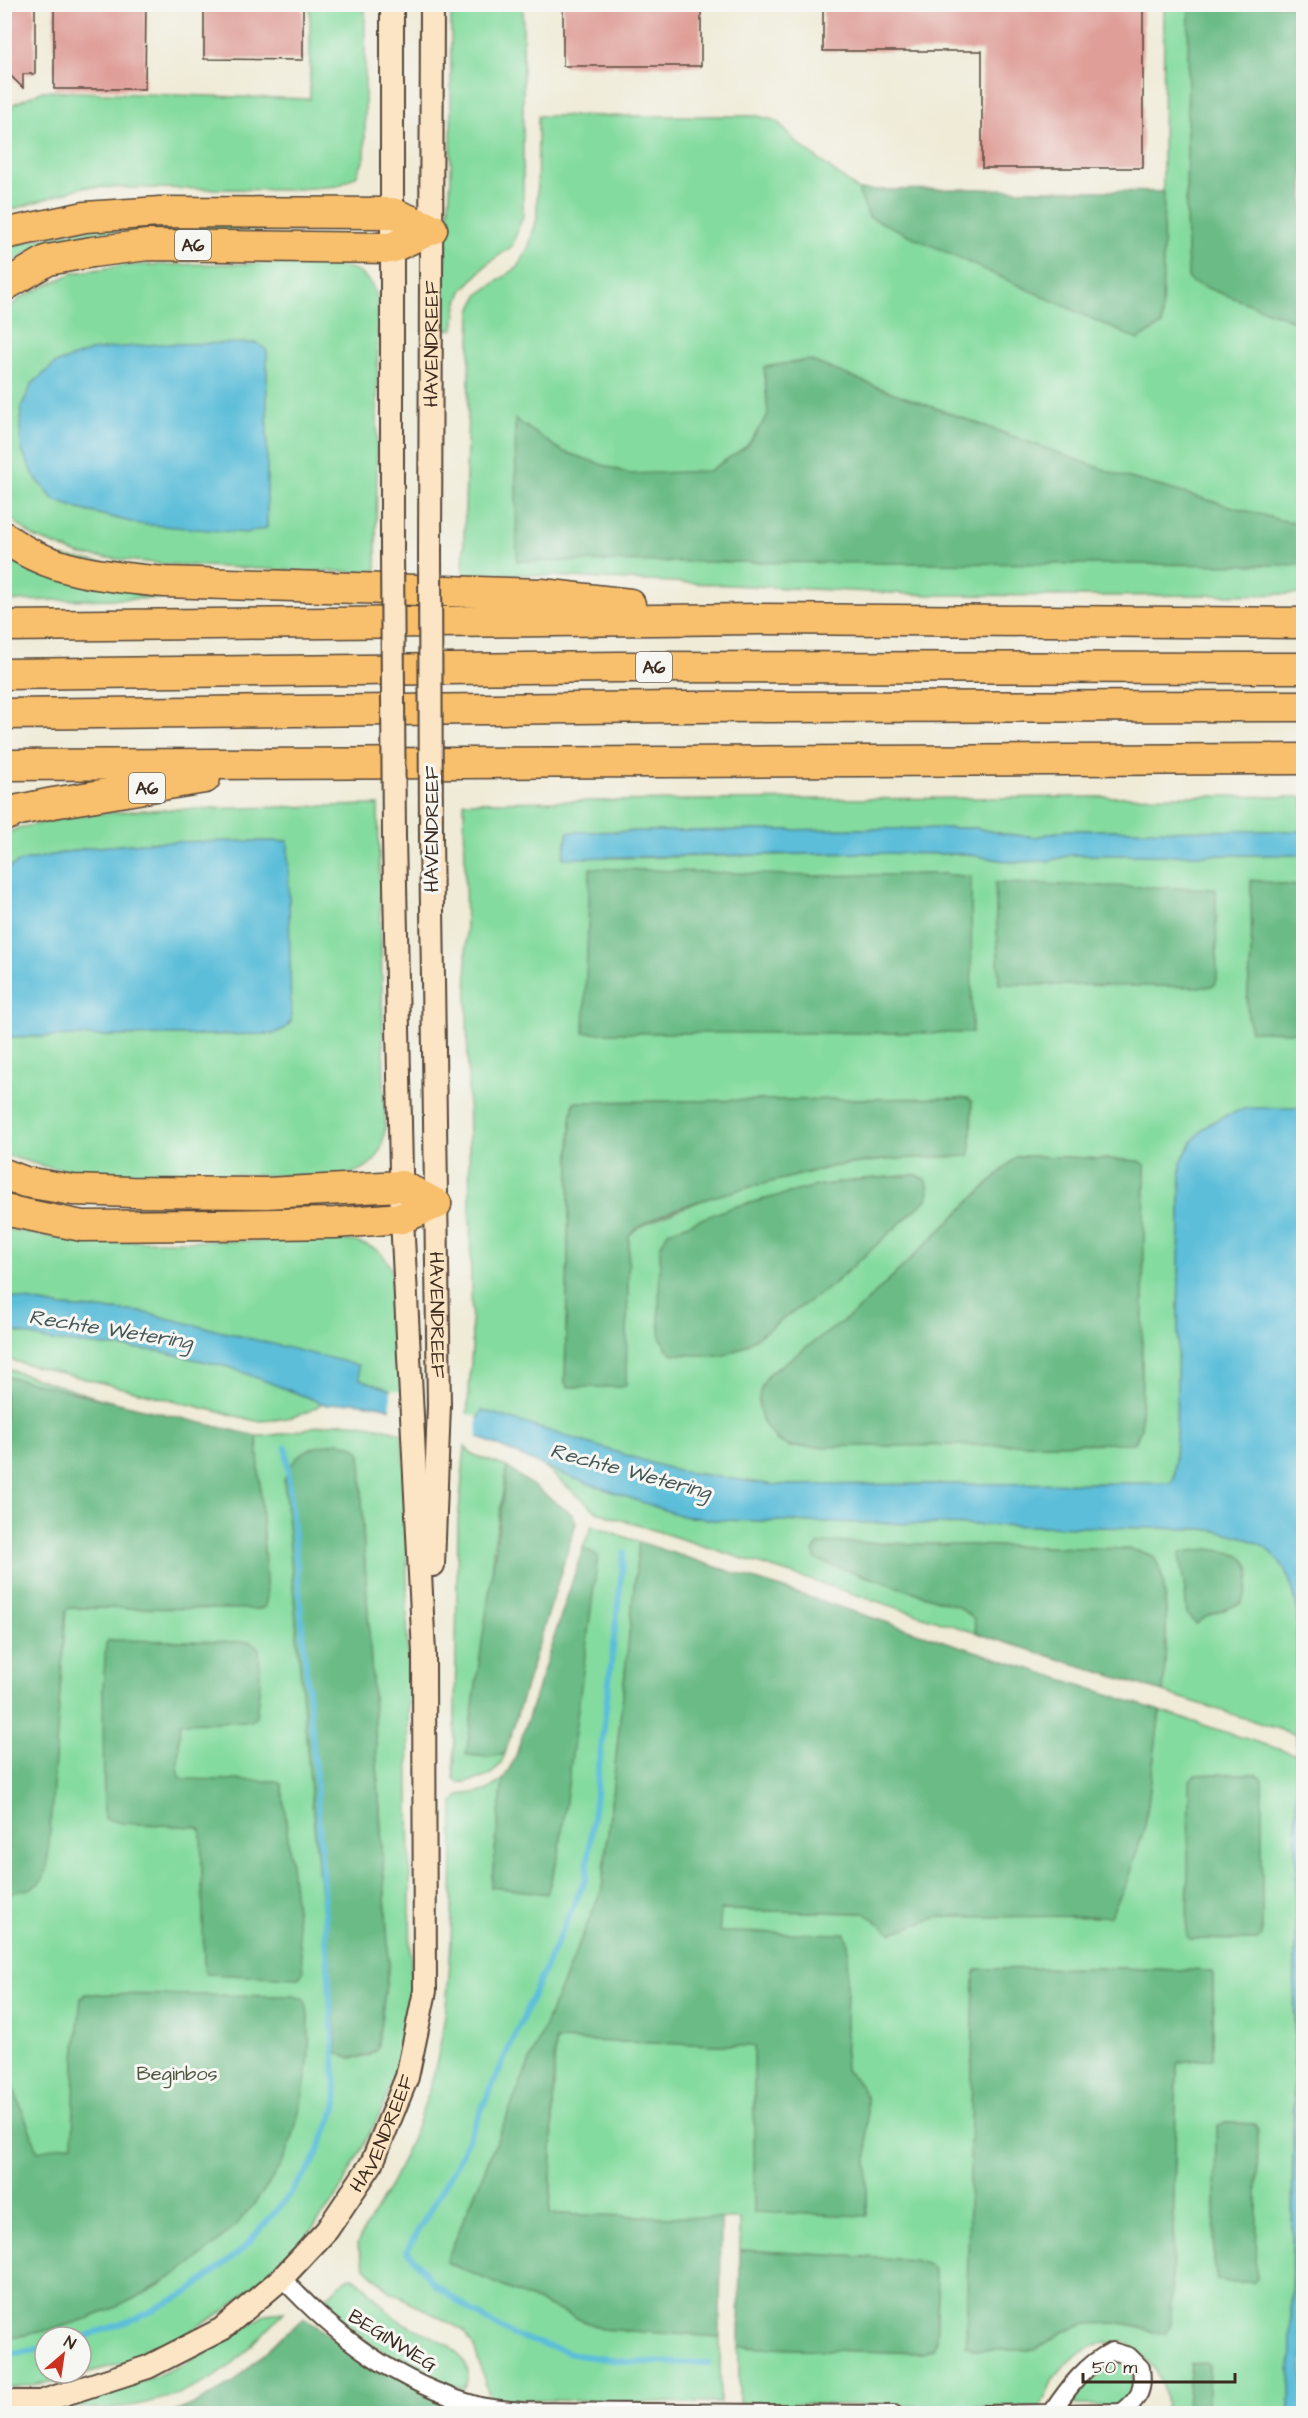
<svg xmlns="http://www.w3.org/2000/svg" width="1308" height="2418" font-family="'Architects Daughter',sans-serif">
  <rect width="100%" height="100%" fill="#f6f6f2"/>
  <filter id="ink" filterUnits="userSpaceOnUse"><feTurbulence type="fractalNoise" baseFrequency=".0167" numOctaves="2"/><feDisplacementMap in="SourceGraphic" scale="12" xChannelSelector="R" yChannelSelector="G"/><feConvolveMatrix kernelMatrix="1 2 1 2 8 2 1 2 1" color-interpolation-filters="sRGB"/></filter>
  <filter id="wash" filterUnits="userSpaceOnUse"><feTurbulence type="fractalNoise" baseFrequency=".008" numOctaves="4" result="noise"/><feDisplacementMap in="SourceGraphic" scale="24" xChannelSelector="R" yChannelSelector="G"/><feGaussianBlur stdDeviation="1.35" result="paint"/><feColorMatrix in="noise" values="0 0 0 0 0 0 0 0 0 0 0 0 0 0 0 0 0 1.4 0 .05"/><feComposite in="paint" operator="in"/></filter>
  <g filter="url(#wash)">
    <rect width="100%" height="100%" fill="#efebd7"/>
    <g fill="#84db9f" stroke="#60825e" stroke-width="1.5" fill-rule="evenodd">
      <polygon points="310,5 365,5 365,157 356,176 338,186 285,190 83,187 5,212 5,108 42,91 310,99"/>
      <polygon points="451,5 523,5 523,216 512,246 487,264 462,291 457,305 454,329 440,330 451,178"/>
      <polygon points="1164,5 1189,5 1186,209 1188,277 1191,282 1303,324 1303,594 1097,596 931,595 508,574 463,575 471,311 479,294 518,267 528,249 537,218 538,116 758,116 777,121 796,142 858,190 869,217 1162,325"/>
      <path d="M168 222 343 223 342 229C296 230 250 231 204 231 139 232 59 224 5 267V250L11 246 74 231Z"/>
      <path d="M317 263C346 265 368 268 378 299L376 572 303 571 163 564 81 555 34 537 5 514V312L20 298 73 273 128 265ZM91 351 139 524 79 509 54 499 32 384 55 364Z"/>
      <polygon points="4,549 344,595 5,601"/>
      <path d="M1208 796 1303 797V831L1066 830 1036 837 1003 834 976 828 568 832 564 853 614 858 864 853 967 854 1011 862 1048 861 1071 855H1303V887L1251 880C1251 909 1253 940 1250 970 1248 990 1245 1011 1251 1031L1303 1032V1108C1249 1108 1205 1104 1181 1163L1176 1435 1174 1478 1171 1483 774 1485 677 1471 482 1411 478 1419 467 1418 472 1348 464 802ZM942 874 971 877 584 1032 818 876ZM968 1098 972 1102 893 1159 836 1166 710 1197 663 1216 635 1229 629 1236 581 1387H568L565 1382 571 1119 574 1102ZM1017 1156 1066 1157 1139 1161 1145 1165 1141 1428 1136 1441 1132 1443 790 1447 776 1440 769 1374 856 1312ZM917 1175 927 1181V1199L831 1286 741 1348 722 1356 674 1354 667 1349 661 1339 660 1247 668 1232 730 1208 817 1186 866 1179Z"/>
      <path d="M378 805 385 1128C382 1159 373 1167 345 1176L94 1174 43 1166 5 1155 4 1037 273 1034 286 1028 291 1021 287 841 155 842 87 848 19 862 5 870V834L18 828 77 816 142 810Z"/>
      <path d="M4 1228 42 1236 105 1241H352C360 1244 371 1245 378 1251 408 1273 401 1358 402 1394L360 1379 142 1312 63 1307 5 1296Z"/>
      <path d="M5 1329 51 1341 159 1351 229 1367 323 1403C302 1418 281 1420 256 1421L5 1359Z"/>
      <path d="M4 1368 258 1449 257 1436C286 1436 309 1426 337 1423 359 1421 380 1428 402 1433L406 1485 411 1994 394 2075 382 2110 336 2198 300 2245 227 2309 180 2338 132 2361 51 2382 5 2389ZM361 1453 363 1531 389 1963 377 2049 367 2057 349 2058ZM45 2337H81V2373H45Z"/>
      <path d="M465 1446 471 1454 507 1467 493 1551 488 1757 505 1754C496 1778 481 1780 458 1783L454 1778 458 1522Z"/>
      <path d="M543 1466 682 1516 716 1520 1203 1529 1237 1533 1267 1548 1283 1564 1292 1583 1297 1607V1735L1163 1692C1165 1664 1172 1580 1154 1558 1149 1552 1136 1551 1128 1549L838 1542 816 1560 957 1606 974 1619 976 1633 597 1512ZM1185 1590 1241 1603 1206 1617 1196 1624 1187 1615Z"/>
      <path d="M592 1525 639 1542 602 1889 446 2262 602 2329 720 2337V2403L609 2402 490 2398 474 2347 463 2330 391 2292 365 2267 357 2244C365 2226 376 2210 386 2193 402 2163 416 2129 427 2097 456 2010 452 1895 453 1803L460 1795 486 1791 503 1780 491 1887 598 1556 583 1548Z"/>
      <path d="M1160 1711 1297 1755 1290 2413H1207L1209 2365 1188 2402 1186 2413H1160L1166 2406C1161 2368 1153 2363 1124 2341L1098 2344 1078 2354 1055 2375 1040 2408 739 2403V2347L922 2353 933 2348 936 2341 938 2289 913 2260 740 2250V2219L550 2214 555 2040 755 2046 754 2212 859 2084 845 2070 848 1942 828 1934 719 1932 721 1910 866 1913 891 1933 938 1917 983 1915 1097 1917 1145 1826ZM1216 1774H1255L1261 1936 1257 1940 1191 1939 1196 1775ZM1116 1968 1213 1971V2058L1178 2062 1177 2065 1171 2324 1154 2332C1126 2321 1091 2318 1063 2332 1053 2337 1044 2344 1035 2350L974 1973 977 1969ZM1225 2123 1255 2124 1253 2282H1228L1217 2279 1214 2261 1218 2125Z"/>
      <path d="M353 2277C368 2285 381 2308 396 2318 421 2336 460 2339 468 2372 469 2379 468 2384 463 2389 406 2371 364 2341 320 2303L347 2278Z"/>
      <path d="M284 2312C265 2331 246 2353 225 2370 187 2398 109 2418 63 2404L144 2381 186 2363 230 2338 266 2314Z"/>
      <path d="M1113 2362C1134 2366 1135 2377 1131 2396L1116 2406 1077 2405 1072 2403 1070 2397 1100 2363Z"/>
    </g>
    <g fill="#6bbb86" stroke="#537252" stroke-width="1.5">
      <polygon points="1189,5 1303,5 1303,324 1191,282 1188,277 1186,209"/>
      <polygon points="976,189 1164,192 1162,325 1138,340 869,217 858,190"/>
      <polygon points="809,360 875,386 1119,475 1280,520 1303,523 1303,565 517,561 515,419 562,451 630,474 709,471 747,446 768,415 764,367"/>
      <polygon points="590,868 818,876 942,874 971,877 972,1033 584,1033"/>
      <path d="M1251 880 1303 887V1032L1251 1031C1245 1011 1248 990 1250 970 1253 940 1251 909 1251 880Z"/>
      <polygon points="995,883 1216,889 1217,979 1215,985 1208,987 999,984"/>
      <path d="M968 1098 972 1102 971 1147 969 1156C925 1158 880 1158 836 1166 818 1169 800 1175 783 1179 745 1188 654 1208 629 1236L626 1384 621 1387H568L565 1382 571 1119 574 1102Z"/>
      <path d="M1017 1156 1066 1157 1139 1161 1145 1165 1141 1428 1136 1440 1132 1443 790 1447C760 1432 749 1401 769 1374L856 1312Z"/>
      <polygon points="917,1175 927,1181 929,1190 927,1199 831,1286 741,1348 722,1356 674,1354 667,1349 661,1339 659,1321 660,1247 668,1232 730,1208 817,1186 866,1179"/>
      <path d="M5 1376 257 1436 267 1597 265 1607 260 1609 70 1608 66 1610 47 1870C39 1891 25 1890 5 1894Z"/>
      <path d="M338 1442 353 1446 361 1453 363 1531 389 1963 377 2049C365 2059 354 2059 338 2054 316 1863 300 1672 284 1480 298 1447 306 1450 338 1442Z"/>
      <polygon points="507,1467 573,1515 576,1523 505,1754 488,1757 466,1755"/>
      <polygon points="639,1542 1160,1711 1145,1826 1127,1882 1110,1916 939,1917 891,1933 866,1913 721,1910 719,1932 845,1934 848,1942 845,2070 859,2084 867,2098 867,2216 754,2212 754,2046 555,2040 550,2214 721,2218 720,2337 602,2329 446,2262 602,1889"/>
      <path d="M838 1542 1128 1549C1136 1551 1149 1552 1154 1558 1172 1579 1165 1664 1163 1692L976 1633 974 1619 957 1606 816 1560 813 1551 819 1544Z"/>
      <polygon points="583,1548 598,1556 559,1854 547,1894 491,1887 503,1780 515,1758"/>
      <path d="M1208 1549C1228 1551 1255 1553 1249 1581 1247 1589 1246 1597 1241 1603L1206 1617 1196 1624 1187 1615 1185 1590 1179 1556 1181 1552Z"/>
      <polygon points="109,1640 251,1642 259,1648 260,1682 256,1717 251,1721 180,1723 178,1768 180,1777 184,1779 277,1781 282,1785 303,1972 299,1978 206,1974 204,1968 201,1830 196,1827 122,1823 104,1819 103,1690 106,1643"/>
      <polygon points="1216,1774 1255,1774 1262,1779 1262,1936 1257,1940 1190,1939 1187,1936 1189,1781 1195,1775"/>
      <polygon points="1116,1968 1213,1971 1213,2058 1179,2062 1177,2065 1171,2324 1166,2333 1154,2332 1138,2326 1120,2323 1086,2324 1063,2332 1035,2350 976,2350 966,2346 974,1973 977,1969"/>
      <path d="M85 1994 293 1996 305 1999C313 2033 309 2070 301 2103 296 2124 292 2146 281 2164 226 2262 114 2324 5 2338V2066L38 2151 73 2144 75 2058 81 1998Z"/>
      <polygon points="1225,2123 1255,2124 1258,2130 1256,2279 1254,2282 1228,2282 1217,2279 1214,2261 1216,2136 1218,2125"/>
      <polygon points="740,2250 913,2260 927,2264 933,2268 938,2289 936,2341 933,2348 923,2353 739,2347"/>
      <polygon points="305,2318 356,2355 470,2410 470,2413 170,2414 199,2402 233,2383 282,2336"/>
      <polygon points="1205,2362 1209,2365 1207,2413 1186,2413 1191,2363"/>
    </g>
    <g fill="#5bbed9" stroke="#4b747c" stroke-width="1.5">
      <polygon points="258,343 267,351 267,528 245,533 139,524 79,509 54,500 35,477 22,451 20,430 21,407 32,384 55,364 91,351 111,348 160,344"/>
      <polygon points="976,828 1003,834 1036,837 1066,830 1303,831 1303,855 1071,855 1048,861 1011,862 967,854 864,853 563,858 568,832"/>
      <polygon points="288,841 291,1021 286,1028 273,1034 5,1037 5,870 19,862 87,848 155,842"/>
      <path d="M1248 1108H1303V2413H1290L1295 2040 1297 1607C1286 1549 1258 1536 1203 1529L716 1520 682 1516 627 1497 562 1474 480 1438 382 1406 353 1402 327 1405 229 1367 159 1351 51 1341 5 1329 4 1296 63 1307 142 1312 358 1365 360 1379 467 1418 478 1419 482 1410 677 1471 774 1485 1171 1483 1174 1478 1176 1435 1181 1163C1195 1128 1214 1118 1248 1108Z"/>
    </g>
    <polygon fill="#efebd7" points="391,1389 477,1417 478,1440 391,1413"/>
    <g fill="none" stroke-linecap="round" stroke-linejoin="round">
      <g stroke="#5bbed9" stroke-width="6">
        <polyline points="624,1553 586,1878 456,2166 407,2250 433,2283 474,2313 513,2335 577,2355 627,2362 708,2363"/>
        <polyline points="81,2338 137,2318 189,2292 243,2249 284,2202 313,2163 337,2105 316,1777 286,1447"/>
        <polyline points="4,2355 45,2347"/>
      </g>
    </g>
    <g id="blocks">
      <g fill="#df9e98">
        <polygon points="4,4 35,4 35,74 23,74 23,88 9,74 4,74"/>
        <polygon points="54,4 146,4 145,89 54,89"/>
        <polygon points="204,4 303,4 303,60 204,59"/>
        <rect x="563" y="4" width="138" height="62"/>
        <polygon points="823,4 1143,4 1143,168 982,168 982,51 823,51"/>
      </g>
    </g>
  </g>
  <g filter="url(#ink)">
    <use href="#blocks" fill-opacity="0" stroke="#56473a" stroke-width="1.5"/>
    <g fill="none" stroke-linecap="round" stroke-linejoin="round">
      <defs>
        <g id="street">
          <path d="M282 2278C337 2337 397 2383 476 2405 490 2409 506 2409 521 2411L894 2414"/>
          <path d="M983 2414 1122 2412C1140 2398 1144 2390 1141 2368L1129 2356 1112 2351C1086 2364 1068 2388 1052 2412"/>
        </g>
        <g id="secondary">
          <polyline points="392,4 392,552"/>
          <path id="s1" d="M430 552 432 4"/>
          <path id="s2" d="M431 837 439 1405 433 1565"/>
          <path id="s3" d="M4 2402H40L148 2367 222 2329 282 2278 327 2230 372 2163 407 2077 425 1991 424 1653 402 1218 394 837"/>
        </g>
        <g id="highway">
          <polyline points="4,234 85,217 160,212 392,213 432,229"/>
          <polyline points="4,286 48,260 92,252 148,245 391,248 432,229"/>
          <path d="M4 537C50 573 109 577 165 582L542 594 630 604"/>
          <polyline points="4,626 761,619 1304,623"/>
          <polyline points="4,674 619,667 1304,668"/>
          <polyline points="4,714 682,707 1304,706"/>
          <polyline points="4,765 1304,759"/>
          <polyline points="4,816 19,810 53,803 205,778"/>
          <polyline points="4,1174 25,1182 73,1190 131,1192 266,1193 402,1186 436,1204"/>
          <polyline points="4,1210 82,1226 216,1225 335,1223 402,1218 436,1204"/>
        </g>
      </defs>
      <use href="#street" stroke="#56473a" stroke-width="20"/>
      <use href="#secondary" stroke="#56473a" stroke-width="26"/>
      <use href="#highway" stroke="#56473a" stroke-width="33"/>
      <use href="#street" stroke="#fff" stroke-width="16"/>
      <use href="#secondary" stroke="#fce5c4" stroke-width="22"/>
      <use href="#highway" stroke="#f8bf6c" stroke-width="30"/>
      <defs>
        <g id="secondary-bridge">
          <polyline points="392,552 394,837"/>
          <polyline points="430,552 431,837"/>
        </g>
      </defs>
      <use href="#secondary-bridge" stroke="#56473a" stroke-width="26" stroke-linecap="butt"/>
      <use href="#secondary-bridge" stroke="#fce5c4" stroke-width="22"/>
    </g>
  </g>
  <g text-anchor="middle" stroke-width="6" stroke-linejoin="round" paint-order="stroke">
    <g fill="#f6f6f2" stroke="#73675e" stroke-width="1.5">
      <rect x="175" y="230" width="36" height="30" rx="4.5"/>
      <rect x="636" y="652" width="36" height="30" rx="4.5"/>
      <rect x="129" y="773" width="36" height="30" rx="4.5"/>
    </g>
    <g font-size="18" font-weight="bold" fill="#3b2a1e">
      <text x="193" y="251">A6</text>
      <text x="654" y="673">A6</text>
      <text x="147" y="794">A6</text>
    </g>
    <g font-size="20" fill="#3b2a1e" stroke="#f6f6f2">
      <text dy="7" stroke="none"><textPath href="#s1" startOffset="208">HAVENDREEF</textPath></text>
      <text transform="translate(431 829) rotate(-90)" y="7">HAVENDREEF</text>
      <text dy="7" stroke="none"><textPath href="#s2" startOffset="478">HAVENDREEF</textPath></text>
      <text dy="7" stroke="none"><textPath href="#s3" startOffset="489">HAVENDREEF</textPath></text>
      <text transform="translate(393 2340) rotate(32)" y="7">BEGINWEG</text>
    </g>
    <g font-size="20" fill="#4d563e" stroke="#f6f6f2">
      <text x="177" y="2080">Beginbos</text>
    </g>
    <g font-size="21" font-style="italic" fill="#455656" stroke="#f6f6f2">
      <text transform="translate(111 1329) rotate(9)" y="7">Rechte Wetering</text>
      <text transform="translate(631 1471) rotate(15)" y="7">Rechte Wetering</text>
    </g>
  </g>
  <rect width="1308" height="2418" fill="none" stroke="#f6f6f2" stroke-width="24"/>
  <g transform="translate(63 2355) rotate(29)"><circle r="28" fill="#f6f6f2" stroke="#aba49d" stroke-width="1.5"/>
  <path d="M0-4.5L10 22L0 15L-10 22Z" fill="#c8321e"/>
  <text y="-9" font-size="16" font-weight="bold" text-anchor="middle" fill="#3b2a1e">N</text>
  </g>
  <path d="M1083 2373v9h152v-9" fill="none" stroke="#3b2a1e" stroke-width="3"/>
  <text x="1092" y="2373" font-size="18" fill="#3b2a1e" stroke="#f6f6f2" stroke-width="4.5" paint-order="stroke">50 m</text>
</svg>
